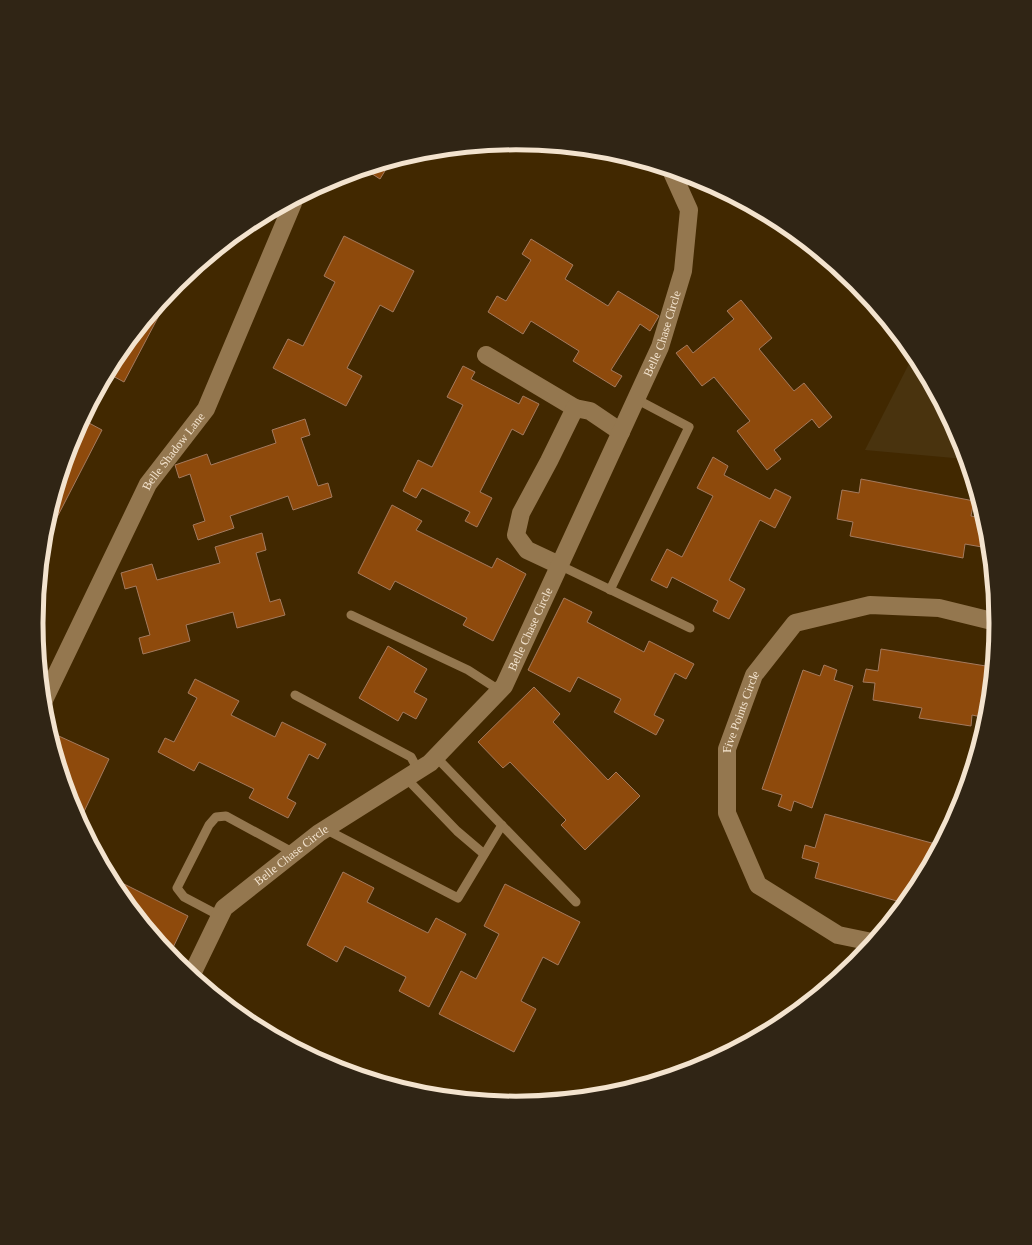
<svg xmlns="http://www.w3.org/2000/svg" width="1032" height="1245" font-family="'Times New Roman',serif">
  <rect width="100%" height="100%" fill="#412800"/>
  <polygon fill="#49330e" points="914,354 960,439 965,459 865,450"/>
  <g fill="#8e4a0c" stroke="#a47a5e">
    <polygon points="391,161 380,179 366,170 367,169"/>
    <polygon points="344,236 414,271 393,312 380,305 347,368 362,376 346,406 273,368 288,339 303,346 335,282 324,276"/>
    <polygon points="531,239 573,265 565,279 608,306 618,291 659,316 650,331 640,324 611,370 622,376 615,387 573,361 579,351 531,321 523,334 488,312 497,296 506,301 531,260 522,254"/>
    <polygon points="175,285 124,382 111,375 103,389 100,388 117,356"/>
    <polygon points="741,300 772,338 759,349 794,391 804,383 832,417 819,428 812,419 774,450 781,459 767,470 737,431 750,421 714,377 702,386 676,353 687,345 693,353 734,319 727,311"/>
    <polygon points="463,366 475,372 471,379 519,404 523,396 539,404 523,435 512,429 480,492 492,498 477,527 465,521 470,512 422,488 416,498 403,491 418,460 432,467 463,405 447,397"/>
    <polygon points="90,405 96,408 89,423 102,430 50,531 45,529 73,439"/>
    <polygon points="305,419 310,435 301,438 318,486 328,483 332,497 293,510 288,496 230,516 234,528 198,540 193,525 205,521 190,474 179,478 175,465 207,454 211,465 276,443 272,430"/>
    <polygon points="713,457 728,466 724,475 770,499 775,489 791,497 775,528 760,520 729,580 745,589 729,619 713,611 718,601 672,577 667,588 651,580 667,549 682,557 713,496 697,488"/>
    <polygon points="861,479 974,501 971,516 983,518 986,526 982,547 965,544 963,558 850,536 853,522 837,519 842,490 859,493"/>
    <polygon points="392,505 422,521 416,530 492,568 497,558 526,574 493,641 463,625 467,618 395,581 390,590 358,573"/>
    <polygon points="262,533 266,550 256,553 270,602 280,599 285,615 237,628 233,612 186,625 190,641 143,654 139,638 150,635 136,586 125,589 121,573 152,564 157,580 220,563 215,547"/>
    <polygon points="564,598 592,612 587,622 644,652 649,641 694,664 686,679 675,673 654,715 664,720 656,735 614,712 621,699 578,677 570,692 528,670"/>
    <polygon points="388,646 427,669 414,692 427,699 416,719 403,712 398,721 359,698"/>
    <polygon points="881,649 992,667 986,718 972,715 971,726 919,718 922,708 873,700 875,683 863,682 866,669 878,671"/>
    <polygon points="824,665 837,670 834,680 853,686 812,808 794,801 791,811 778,806 782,795 762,789 803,670 820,676"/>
    <polygon points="195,679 239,701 231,715 275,737 282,722 326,744 318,759 309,754 287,798 296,803 288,818 249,798 254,789 199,762 194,771 158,752 165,738 174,742 197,698 188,693"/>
    <polygon points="534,687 560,714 553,722 608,780 616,772 640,796 585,850 561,825 566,820 510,762 503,768 478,742"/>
    <polygon points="50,732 109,759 80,820 72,806"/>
    <polygon points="825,814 939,845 915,889 904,903 815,878 819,863 802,858 805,845 815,848"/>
    <polygon points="343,872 374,888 367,902 428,933 436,918 466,934 429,1007 399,991 406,977 345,946 337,962 307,945"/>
    <polygon points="120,882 188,916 170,954 117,889"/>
    <polygon points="505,884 580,922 558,965 543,957 521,1001 536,1009 514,1052 439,1014 461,971 476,979 499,934 484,926"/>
  </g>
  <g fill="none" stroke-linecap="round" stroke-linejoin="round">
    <g stroke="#94774f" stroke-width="9">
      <polyline points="559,565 690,628"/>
      <polyline points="610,590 689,427 636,399"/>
      <polyline points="351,615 468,670 499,690"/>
      <polyline points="295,695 411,757 418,770"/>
      <polyline points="436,757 576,902"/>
      <polyline points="406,778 457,831 484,854"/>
      <polyline points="325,829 458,898 502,825"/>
      <polyline points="220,916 184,897 177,888 209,825 216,817 226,816 294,853"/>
    </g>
    <g stroke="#94774f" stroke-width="18">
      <polyline points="486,355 575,408"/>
      <polyline points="559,565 527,550 516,535 521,513 549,461 575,408 590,411 621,432"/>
      <path id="s1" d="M44 700 148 484 206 409 293 203V200"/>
      <path id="s2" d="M872 942 838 935 758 885 727 813V749L754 675 795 623 870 605 939 608 996 622"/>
      <path id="s3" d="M192 974 224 908 319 833 430 763 504 686 660 347 683 271 689 210 671 170"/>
    </g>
  </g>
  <g text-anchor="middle" stroke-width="4" stroke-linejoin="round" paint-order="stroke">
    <g font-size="12" fill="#f3e3ce" stroke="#1f1405">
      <text dy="4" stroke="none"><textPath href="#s3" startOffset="819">Belle Chase Circle</textPath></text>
      <text dy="4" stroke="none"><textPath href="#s1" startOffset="281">Belle Shadow Lane</textPath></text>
      <text dy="4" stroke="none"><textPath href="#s3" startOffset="495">Belle Chase Circle</textPath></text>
      <text dy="4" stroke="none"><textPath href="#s2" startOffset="311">Five Points Circle</textPath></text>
      <text dy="4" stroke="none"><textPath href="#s3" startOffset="159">Belle Chase Circle</textPath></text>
    </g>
  </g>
  <path d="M0 0H1032V1245H0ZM43 623a473 473 0 1 1 946 0a473 473 0 1 1-946 0Z" fill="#302515" fill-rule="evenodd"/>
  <path fill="none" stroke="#f3e3ce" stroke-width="5" d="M43 623a473 473 0 1 1 946 0a473 473 0 1 1-946 0Z"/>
</svg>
